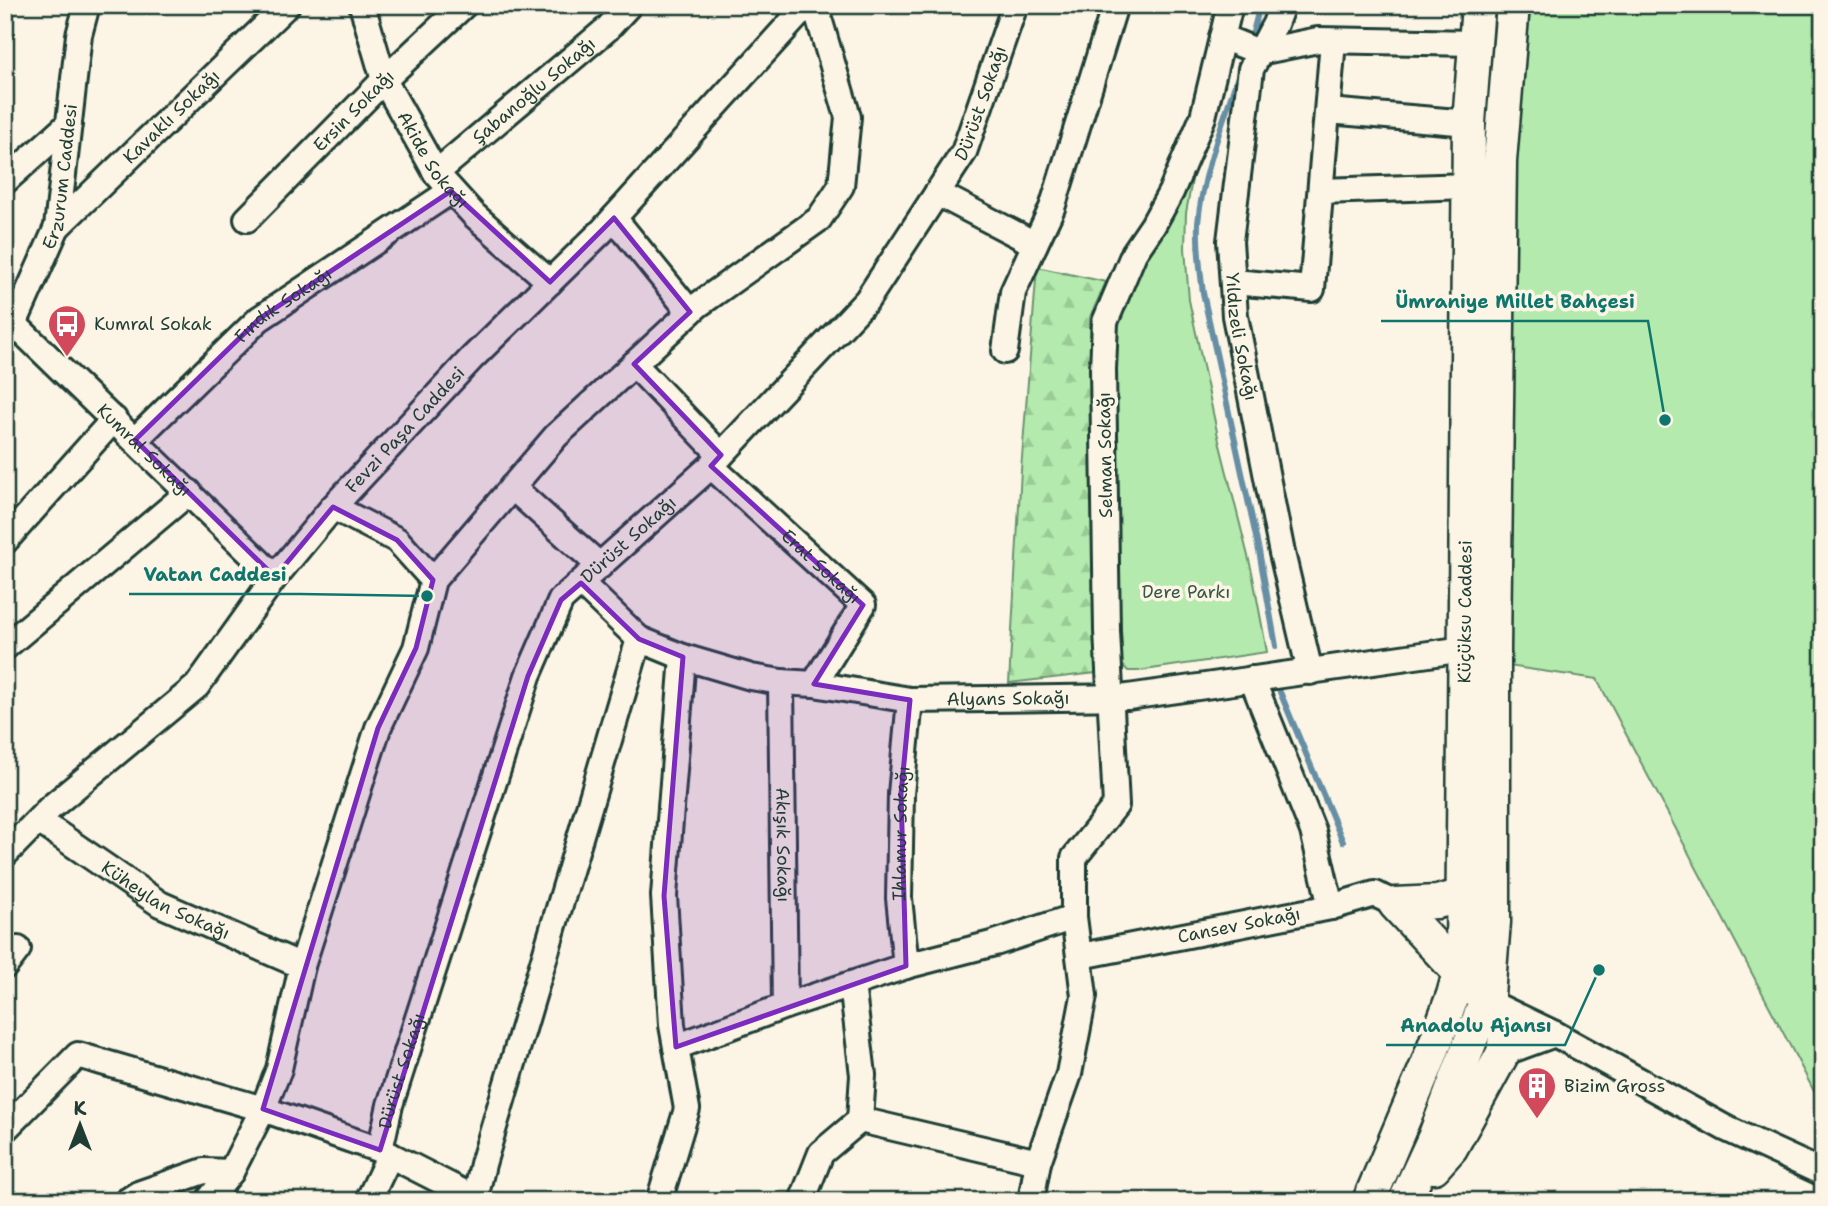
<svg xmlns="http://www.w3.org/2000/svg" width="1828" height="1206" font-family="'Shantell Sans',sans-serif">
  <defs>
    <pattern id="forest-firs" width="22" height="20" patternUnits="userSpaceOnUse" patternTransform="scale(1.75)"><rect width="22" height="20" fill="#b4eaad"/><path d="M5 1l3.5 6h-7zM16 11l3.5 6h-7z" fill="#9aca95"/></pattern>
  </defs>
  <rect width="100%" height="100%" fill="#fcf5e5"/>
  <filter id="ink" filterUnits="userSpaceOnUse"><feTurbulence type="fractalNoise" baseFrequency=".0143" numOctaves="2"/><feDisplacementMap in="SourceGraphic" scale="14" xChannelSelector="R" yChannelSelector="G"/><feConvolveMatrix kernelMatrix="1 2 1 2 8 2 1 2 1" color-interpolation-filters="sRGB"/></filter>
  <g filter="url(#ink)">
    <polygon fill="url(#forest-firs)" stroke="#6a9470" stroke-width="2" points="1037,267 1106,282 1090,317 1096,673 1009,683 1021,470"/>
    <g fill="#b4eaad" stroke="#6a9470" stroke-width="2">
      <polygon points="1518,5 1823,5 1823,1090 1816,1095 1597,679 1508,666"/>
      <polygon points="1206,136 1194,169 1186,213 1185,248 1189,300 1219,441 1252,572 1267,652 1138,671 1128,671 1117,659 1113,322"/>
    </g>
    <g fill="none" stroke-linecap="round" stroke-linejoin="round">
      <g stroke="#668fa5" stroke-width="6">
        <polyline points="1253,32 1260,5"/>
        <path d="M1240 70C1225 116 1202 175 1198 223 1197 246 1200 270 1203 293L1259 551 1276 646"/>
        <polyline points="1280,692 1343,842"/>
      </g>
      <defs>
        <g id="minor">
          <path id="s1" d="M362 5 384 80 436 173 474 215 550 282"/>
          <path id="s2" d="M1282 5 1275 24 1251 69 1230 241 1235 316 1282 553 1310 672"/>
          <polyline points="1222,37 1259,52 1318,40 1475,43"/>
          <polyline points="1328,111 1469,123"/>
          <path id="s3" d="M436 173 607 29 629 5"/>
          <polyline points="5,181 69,124"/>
          <polyline points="1321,191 1468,186"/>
          <polyline points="937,193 1035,244 1052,208 1115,5"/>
          <polyline points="614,218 690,312"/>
          <path id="s4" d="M247 219 384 80 464 5"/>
          <path id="s5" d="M57 227 287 5"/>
          <polyline points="1233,282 1312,289 1333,41"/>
          <path id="s6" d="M5 315 275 577"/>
          <path id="s7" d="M5 338 15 322 57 227 79 35 87 5"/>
          <polyline points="1005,351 1013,292 1035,244"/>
          <polyline points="634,364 721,455"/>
          <path id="s8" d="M135 440 259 319 451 191"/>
          <path id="s9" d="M711 466 863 605 814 684"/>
          <polyline points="512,487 600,566"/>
          <polyline points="333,507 397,540 433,580"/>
          <polyline points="5,541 114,419"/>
          <path id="s10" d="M581 583 639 639 683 657 751 677 781 682 814 684 910 700 1128 697 1464 649"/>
          <polyline points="5,647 189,492"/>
          <polyline points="1252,679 1313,831 1331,907"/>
          <path id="s11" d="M781 682 785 1006"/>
          <path id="s12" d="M39 821 160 904 302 966"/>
          <path id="s13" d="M5 854 50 808 197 686 275 577 333 507 471 359 602 231 807 5"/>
          <polyline points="1074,917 1074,858 1116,805 1107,631 1103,369 1105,322 1134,253 1153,225 1171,192 1203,117 1230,5"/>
          <path id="s14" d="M1081 956 1331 907 1375 894 1395 904"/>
          <polyline points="5,966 18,949"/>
          <path id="s15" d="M906 966 899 898 901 794 910 700"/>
          <polyline points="852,984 863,1075 860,1120"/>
          <polyline points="1486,1001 1555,1034 1725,1128 1823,1173"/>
          <polyline points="676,1047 785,1006 906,966 995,943 1074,917 1084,996 1069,1074 1038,1162 1031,1201"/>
          <polyline points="1503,1053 1555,1034"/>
          <polyline points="5,1129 78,1055 263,1109 380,1150 480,1201"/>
          <path id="s16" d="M380 1150 390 1105 528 676 561 600 711 466 867 300 964 152 1015 5"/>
          <polyline points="475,1199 483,1164 639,639"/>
          <polyline points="127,1201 138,1194 204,1171 231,1172"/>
          <polyline points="208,1201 231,1172 263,1109 279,1069 302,966 378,728 416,648 433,580 556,436 698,305 819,219 841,186 848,117 815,5"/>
          <polyline points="368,1201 390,1155"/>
          <polyline points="659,1201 687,1109 672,1025 664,896 683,657"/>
          <polyline points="802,1201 821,1153 860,1120 1038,1162"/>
        </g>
        <g id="major">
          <polyline points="1434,1167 1451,1148 1503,1053 1505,1036 1501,1024 1486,1001 1395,904 1437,902 1464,895"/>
          <path id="s17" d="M1369 1201 1427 1065 1453 995 1462 962 1469 123 1478 5"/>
          <polyline points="1405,1201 1434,1138 1488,995 1494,922 1494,649 1500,161 1513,5"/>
        </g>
      </defs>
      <use href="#minor" stroke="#1f3d34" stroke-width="30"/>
      <use href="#major" stroke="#1f3d34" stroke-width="37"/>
      <use href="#minor" stroke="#fcf5e5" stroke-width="24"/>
      <use href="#major" stroke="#fcf5e5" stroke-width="32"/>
    </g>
  </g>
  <path fill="#7b2cbf" fill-opacity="0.2" stroke="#7b2cbf" stroke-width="5" stroke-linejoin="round" d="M451 191 550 282 614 218 690 312 634 364 721 455 711 466 863 605 814 684 910 700 901 794 906 966 676 1047 664 896 683 657 639 639 581 583 561 600 528 676 380 1150 263 1109 378 728 416 648 433 580 397 540 333 507 275 577 135 440 259 319Z"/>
  <defs>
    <symbol id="bus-pin" viewBox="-11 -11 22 30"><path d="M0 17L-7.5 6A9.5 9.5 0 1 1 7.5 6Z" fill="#d1495b" stroke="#fcf5e5"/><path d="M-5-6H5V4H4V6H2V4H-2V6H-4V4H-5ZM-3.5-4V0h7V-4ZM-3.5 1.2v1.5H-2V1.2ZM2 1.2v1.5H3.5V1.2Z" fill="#fff"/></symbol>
    <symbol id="building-pin" viewBox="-11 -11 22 30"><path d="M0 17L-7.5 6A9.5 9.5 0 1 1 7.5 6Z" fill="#d1495b" stroke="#fcf5e5"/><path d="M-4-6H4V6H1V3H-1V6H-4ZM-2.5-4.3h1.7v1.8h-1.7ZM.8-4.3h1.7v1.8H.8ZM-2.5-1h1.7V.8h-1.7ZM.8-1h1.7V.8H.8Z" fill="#fff"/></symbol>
  </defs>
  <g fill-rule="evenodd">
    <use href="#bus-pin" x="45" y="302" width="44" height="60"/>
    <use href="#building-pin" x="1515" y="1064" width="44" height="60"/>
  </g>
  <g text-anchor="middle" stroke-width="7" stroke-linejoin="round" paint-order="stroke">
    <g font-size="18" fill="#1f3d34" stroke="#fcf5e5">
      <text dy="6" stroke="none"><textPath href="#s3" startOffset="128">Şabanoğlu Sokağı</textPath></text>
      <text dy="6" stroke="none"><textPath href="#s16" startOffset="1237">Dürüst Sokağı</textPath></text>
      <text dy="6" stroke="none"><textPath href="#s4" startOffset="152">Ersin Sokağı</textPath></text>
      <text dy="6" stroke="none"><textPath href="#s5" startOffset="159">Kavaklı Sokağı</textPath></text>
      <text dy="6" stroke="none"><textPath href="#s1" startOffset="172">Akide Sokağı</textPath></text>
      <text dy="6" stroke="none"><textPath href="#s7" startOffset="173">Erzurum Caddesi</textPath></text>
      <text dy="6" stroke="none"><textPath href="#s8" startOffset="201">Fındık Sokağı</textPath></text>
      <text dy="6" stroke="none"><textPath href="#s2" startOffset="341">Yıldızeli Sokağı</textPath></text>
      <text dy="6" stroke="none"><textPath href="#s13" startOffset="586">Fevzi Paşa Caddesi</textPath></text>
      <text dy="6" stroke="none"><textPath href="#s6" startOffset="194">Kumral Sokağı</textPath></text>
      <text transform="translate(1105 455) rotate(-91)" y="6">Selman Sokağı</text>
      <text dy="6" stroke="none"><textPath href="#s16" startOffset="670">Dürüst Sokağı</textPath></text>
      <text dy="6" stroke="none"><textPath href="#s9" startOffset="149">Erat Sokağı</textPath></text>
      <text dy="6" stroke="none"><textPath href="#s17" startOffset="607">Küçüksu Caddesi</textPath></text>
      <text dy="6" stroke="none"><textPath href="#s10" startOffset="458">Alyans Sokağı</textPath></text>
      <text dy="6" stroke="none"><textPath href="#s15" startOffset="133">Ihlamur Sokağı</textPath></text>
      <text dy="6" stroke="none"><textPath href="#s11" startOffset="163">Akışık Sokağı</textPath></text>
      <text dy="6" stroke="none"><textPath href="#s12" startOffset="150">Küheylan Sokağı</textPath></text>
      <text dy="6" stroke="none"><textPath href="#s14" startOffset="161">Cansev Sokağı</textPath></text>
      <text dy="6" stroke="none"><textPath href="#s16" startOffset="82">Dürüst Sokağı</textPath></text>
    </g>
    <g font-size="18" fill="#1f3d34" stroke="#fcf5e5" text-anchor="start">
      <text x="94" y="330">Kumral Sokak</text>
      <text x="1564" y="1092">Bizim Gross</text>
    </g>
    <g font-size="18" fill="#355746" stroke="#fcf5e5">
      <text x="1186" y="598">Dere Parkı</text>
    </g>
  </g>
  <path fill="none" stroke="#0f766e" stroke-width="2.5" d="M1665 420L1648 321H1381M427 596L300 594H129M1599 970L1565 1045H1386"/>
  <g fill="#0f766e" stroke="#fcf5e5" stroke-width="2.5">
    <circle cx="1665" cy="420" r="7"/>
    <circle cx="427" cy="596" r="7"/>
    <circle cx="1599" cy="970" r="7"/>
  </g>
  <g font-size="19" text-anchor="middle" font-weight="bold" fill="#0f766e" stroke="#fcf5e5" stroke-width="7" stroke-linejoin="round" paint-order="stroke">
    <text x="1515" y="308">Ümraniye Millet Bahçesi</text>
    <text x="215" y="581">Vatan Caddesi</text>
    <text x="1476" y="1032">Anadolu Ajansı</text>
  </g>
  <rect width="1828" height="1206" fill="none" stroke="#fcf5e5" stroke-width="28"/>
  <rect x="14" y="14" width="1800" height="1178" fill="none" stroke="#1f3d34" stroke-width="2.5" filter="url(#ink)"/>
  <g transform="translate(80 1125)" stroke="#fcf5e5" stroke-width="5" paint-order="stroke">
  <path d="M0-5L12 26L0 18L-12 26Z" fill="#1f3d34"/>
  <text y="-10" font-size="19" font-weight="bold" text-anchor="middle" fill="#1f3d34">K</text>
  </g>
</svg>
